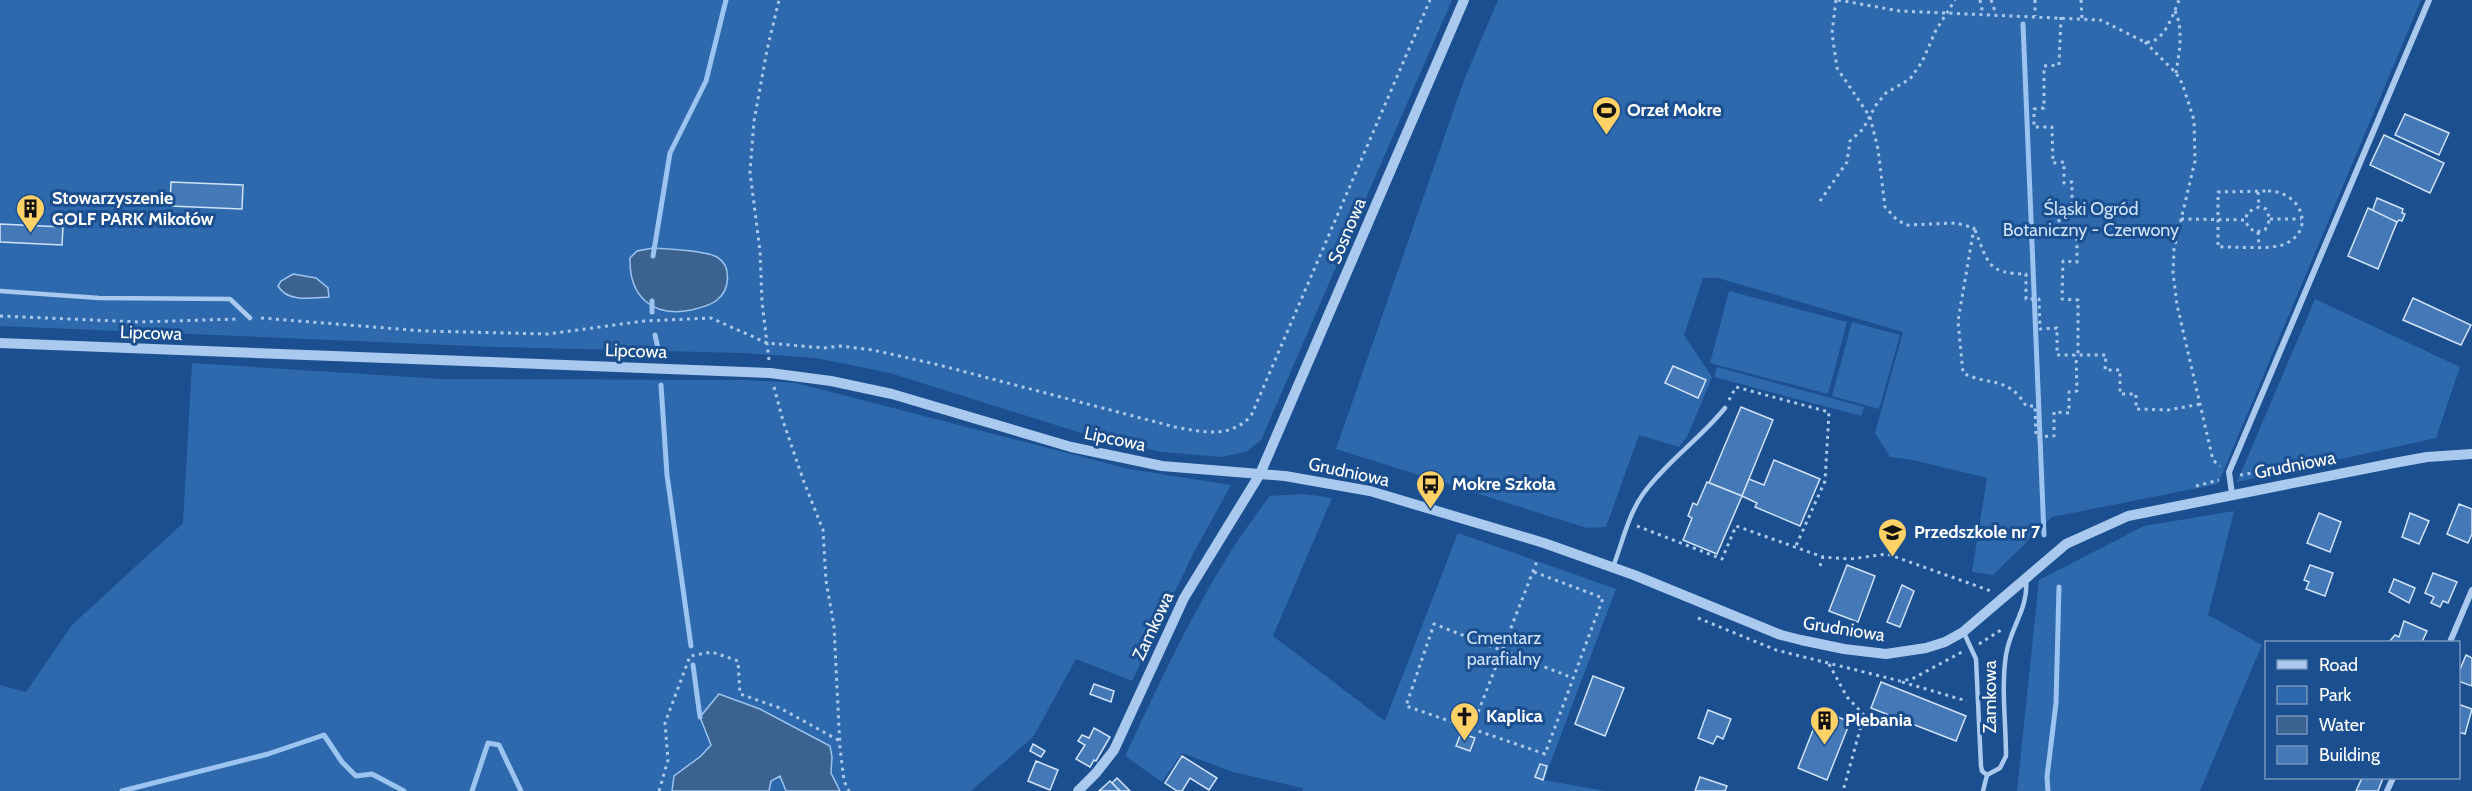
<svg xmlns="http://www.w3.org/2000/svg" width="2472" height="791" font-family="Cabin,sans-serif">
  <rect width="100%" height="100%" fill="#1b4f8f"/>
  <g fill="#2e69ad">
    <polygon points="0,0 1452,0 1261,440 1246,452 1221,457 1161,452 1097,438 890,373 816,358 742,353 496,347 0,326"/>
    <polygon points="1498,0 2421,0 2218,484 2052,517 1993,575 1972,572 1987,478 1913,460 1890,457 1875,433 1903,332 1718,278 1703,278 1684,335 1712,377 1688,435 1679,447 1639,435 1606,527 1587,528 1336,449 1464,80"/>
    <polygon points="1729,291 1847,322 1828,394 1710,363"/>
    <polygon points="2315,299 2460,367 2436,438 2237,482"/>
    <polygon points="1852,322 1900,335 1879,409 1832,396"/>
    <polygon points="192,363 442,379 742,380 796,383 1129,469 1231,485 1192,556 1132,681 1076,659 1033,737 971,791 0,791 0,685 26,692 72,625 183,523"/>
    <polygon points="1717,367 1864,407 1861,416 1714,377"/>
    <path d="M1304 494 1332 498 1273 636 1385 721 1458 533 1616 589 1544 780 1605 791H1303V788L1233 772 1182 753 1162 782 1125 756C1168 666 1208 575 1270 496Z"/>
    <polygon points="2234,511 2208,615 2262,645 2200,791 2017,791 2039,580 2144,526"/>
  </g>
  <g fill="#3c6290" stroke="#9cc4f0" stroke-width="1.5">
    <path d="M653 248C668 249 705 250 717 257 732 266 730 290 717 300 710 306 699 308 691 310 652 318 629 296 630 258L637 251Z"/>
    <path d="M293 274 316 278 328 288 329 297C312 298 288 303 278 286L281 281Z"/>
    <polygon points="719,694 760,709 830,746 832,757 831,773 840,791 786,791 780,776 771,781 769,791 672,791 674,776 701,756 711,745 700,717"/>
  </g>
  <g fill="none" stroke-linecap="round" stroke-linejoin="round">
    <g stroke="#9cc4f0" stroke-width="5">
      <polyline points="2023,24 2044,535"/>
      <polyline points="653,256 670,153 706,81 726,0"/>
      <polyline points="652,312 652,301"/>
      <polyline points="655,335 659,353"/>
      <polyline points="661,385 667,475 691,646"/>
      <polyline points="693,665 700,717"/>
      <polyline points="122,791 268,754 324,735 342,762 356,776 372,774 404,791"/>
      <polyline points="472,791 488,743 499,745 521,791"/>
      <polyline points="2048,791 2047,777 2056,703 2059,587"/>
    </g>
  </g>
  <g fill="#4478b7" stroke="#cfe3fa" stroke-width="1.5">
    <polygon points="2405,114 2449,133 2439,155 2395,135"/>
    <polygon points="2384,135 2444,163 2430,193 2370,165"/>
    <polygon points="171,182 243,185 242,209 170,206"/>
    <polygon points="2377,198 2403,209 2402,213 2405,214 2402,221 2399,220 2397,222 2372,212"/>
    <polygon points="2368,208 2397,222 2378,269 2348,256"/>
    <polygon points="0,224 63,227 62,245 0,242"/>
    <polygon points="2413,298 2471,325 2461,345 2403,320"/>
    <polygon points="1673,366 1706,380 1698,398 1665,383"/>
    <polygon points="1741,407 1773,420 1742,496 1709,483"/>
    <polygon points="1774,460 1820,479 1800,526 1755,507 1757,503 1742,496 1749,479 1764,485"/>
    <polygon points="1707,482 1742,496 1717,554 1683,540 1692,518 1688,516 1693,503 1697,505"/>
    <polygon points="2459,504 2472,509 2472,534 2468,543 2447,534"/>
    <polygon points="2319,513 2341,522 2330,552 2307,543"/>
    <polygon points="2410,513 2429,521 2419,544 2402,537"/>
    <polygon points="1847,565 1875,576 1858,622 1829,611"/>
    <polygon points="2310,565 2333,573 2325,596 2306,589 2309,582 2304,580"/>
    <polygon points="2433,573 2457,582 2448,603 2443,601 2440,607 2431,603 2434,597 2425,593"/>
    <polygon points="2394,579 2415,588 2409,603 2389,592"/>
    <polygon points="1902,585 1914,591 1900,627 1887,622"/>
    <polygon points="2404,621 2427,631 2422,642 2389,642 2395,635 2399,637"/>
    <polygon points="2466,655 2472,658 2472,686 2458,681 2458,674"/>
    <polygon points="1593,676 1624,688 1605,736 1575,724"/>
    <polygon points="1881,682 1966,716 1956,741 1871,708"/>
    <polygon points="1094,684 1114,691 1111,702 1090,694"/>
    <polygon points="2458,704 2472,709 2465,734 2458,732"/>
    <polygon points="1708,710 1731,719 1723,739 1717,736 1713,744 1698,738"/>
    <polygon points="1821,710 1850,722 1827,780 1798,768"/>
    <polygon points="1094,728 1110,737 1096,761 1094,760 1090,767 1076,759 1085,745 1078,741 1082,735 1089,738"/>
    <polygon points="1461,733 1475,738 1470,751 1456,746"/>
    <polygon points="1033,744 1045,751 1041,757 1030,751"/>
    <polygon points="1182,756 1217,778 1209,790 1190,778 1182,791 1177,791 1165,783"/>
    <polygon points="1036,761 1058,770 1050,790 1028,781"/>
    <polygon points="1540,764 1547,766 1543,780 1535,777"/>
    <polygon points="1700,777 1727,786 1725,791 1695,791"/>
    <polygon points="1117,778 1130,791 1120,791 1112,783"/>
    <polygon points="2362,778 2383,778 2378,791 2356,791"/>
    <polygon points="1110,781 1120,791 1099,791"/>
  </g>
  <g fill="none" stroke-linecap="round" stroke-linejoin="round">
    <g stroke="#a9c9ee" stroke-width="3" stroke-dasharray="3 4.5" stroke-linecap="butt">
      <path d="M1836 0 1832 33 1837 68 1870 117 1878 149 1885 207 1897 220 1907 225 1956 223 1974 228 1958 321 1963 373C1988 386 2009 376 2026 406H2035L2036 437 2054 436V412L2069 413V392L2077 391 2076 355"/>
      <path d="M1838 0 1900 11 2100 20C2108 23 2143 42 2146 42 2164 44 2174 12 2179 0"/>
      <polyline points="1980,0 1983,14"/>
      <polyline points="1991,0 1996,14"/>
      <polyline points="2035,0 2035,16"/>
      <polyline points="2081,0 2082,19"/>
      <path d="M2175 11C2184 30 2179 53 2176 73"/>
      <polyline points="2061,17 2059,65 2044,66 2044,108 2034,109 2034,127 2052,127 2053,163 2064,162 2064,183 2072,182 2072,207 2059,207 2059,232 2077,231 2077,262 2063,261 2062,299 2078,300 2078,355"/>
      <polyline points="2145,42 2176,73 2182,83 2194,120 2195,161 2174,249 2173,273 2177,305 2213,460 2220,466"/>
      <path d="M2268 191C2300 191 2316 228 2287 243 2273 251 2235 246 2218 247V192Z"/>
      <polyline points="2258,192 2259,207"/>
      <polyline points="1820,201 1847,162 1850,141 1863,129 1876,105 1886,93 1910,79 1922,62 1936,30 1955,0"/>
      <polyline points="2181,219 2245,220 2249,228 2256,232 2265,230 2270,219 2266,209 2259,207 2248,212 2245,220"/>
      <polyline points="2270,219 2301,219"/>
      <path d="M1975 230C1988 262 1987 274 2026 274V299H2039L2040 329 2057 328V355H2106L2105 370H2120V394H2136V409L2168 410 2201 404"/>
      <polyline points="2258,232 2259,246"/>
      <polyline points="0,316 140,322 237,319"/>
      <path d="M261 318 424 331 548 334 644 321 711 318 767 343 824 348 840 346 873 350 939 365 1175 427C1203 432 1229 439 1251 416L1430 0"/>
      <polyline points="769,360 762,302 760,251 750,172 754,121 767,50 779,0"/>
      <polyline points="774,387 783,421 804,482 823,530 826,581 834,626 840,748 844,781 849,791"/>
      <polyline points="1729,400 1736,387 1829,412 1825,481 1795,548"/>
      <polyline points="2240,475 2304,465"/>
      <polyline points="2196,486 2219,480"/>
      <polyline points="1637,526 1722,559 1736,526 1823,557"/>
      <polyline points="1820,566 1823,557 1850,559 1887,554 1991,591"/>
      <polyline points="1534,572 1603,598 1545,754 1406,706 1434,624 1573,678"/>
      <polyline points="1698,618 1776,650 1900,681 1912,679 1962,652"/>
      <polyline points="1979,644 2001,630"/>
      <polyline points="1829,664 1847,697 1864,715 1843,791"/>
      <polyline points="1902,682 1967,701"/>
      <polyline points="1470,733 1537,561"/>
      <polyline points="659,791 668,760 665,723 690,656 712,652 738,661 740,694 780,708 840,741"/>
    </g>
    <g stroke="#a9c9ee" stroke-width="4.5">
      <polyline points="0,291 99,298 230,299 250,318"/>
      <path d="M1613 567C1622 544 1628 515 1643 494 1666 462 1700 439 1725 408"/>
      <polyline points="1964,633 1976,659 1981,766 1982,771 1987,775"/>
      <path d="M1983 791 1987 775 2000 768 2006 756C2006 723 2001 688 2006 655 2010 628 2029 608 2026 580"/>
    </g>
    <g stroke="#a9c9ee" stroke-width="6">
      <polyline points="2232,494 2229,472 2429,0"/>
      <polyline points="2450,642 2472,590"/>
      <polyline points="2387,791 2393,778"/>
    </g>
    <g stroke="#a9c9ee" stroke-width="10">
      <polyline points="0,343 770,373 831,381 892,394 1071,447 1162,466 1285,476 1370,491 1544,543 1634,575 1781,635 1801,640 1844,649 1886,654 1926,648 1945,642 1963,632 2066,544 2128,516 2394,463 2427,457 2472,454"/>
      <polyline points="1078,791 1096,773 1114,750 1184,598 1260,474 1464,0"/>
    </g>
  </g>
  <defs>
    <symbol id="stadium-pin" viewBox="-11 -11 22 30"><path d="M0 17L-7.5 6A9.5 9.5 0 1 1 7.5 6Z" fill="#ffd166" stroke="#1b4f8f"/><path d="M0-5a6.5 5 0 1 0 0 10a6.5 5 0 1 0 0-10ZM-3.5-1.8h7v3.6h-7Z" fill="#111"/></symbol>
    <symbol id="building-pin" viewBox="-11 -11 22 30"><path d="M0 17L-7.5 6A9.5 9.5 0 1 1 7.5 6Z" fill="#ffd166" stroke="#1b4f8f"/><path d="M-4-6H4V6H1V3H-1V6H-4ZM-2.5-4.3h1.7v1.8h-1.7ZM.8-4.3h1.7v1.8H.8ZM-2.5-1h1.7V.8h-1.7ZM.8-1h1.7V.8H.8Z" fill="#111"/></symbol>
    <symbol id="bus-pin" viewBox="-11 -11 22 30"><path d="M0 17L-7.5 6A9.5 9.5 0 1 1 7.5 6Z" fill="#ffd166" stroke="#1b4f8f"/><path d="M-5-6H5V4H4V6H2V4H-2V6H-4V4H-5ZM-3.5-4V0h7V-4ZM-3.5 1.2v1.5H-2V1.2ZM2 1.2v1.5H3.5V1.2Z" fill="#111"/></symbol>
    <symbol id="school-pin" viewBox="-11 -11 22 30"><path d="M0 17L-7.5 6A9.5 9.5 0 1 1 7.5 6Z" fill="#ffd166" stroke="#1b4f8f"/><path d="M0-5L7-2L0 1L-7-2ZM-4 1L0 2.5L4 1V4Q0 6-4 4Z" fill="#111"/></symbol>
    <symbol id="church-pin" viewBox="-11 -11 22 30"><path d="M0 17L-7.5 6A9.5 9.5 0 1 1 7.5 6Z" fill="#ffd166" stroke="#1b4f8f"/><path d="M-1.2-6h2.4v3.5h3.3v2.4h-3.3V6h-2.4V-.1h-3.3v-2.4h3.3Z" fill="#111"/></symbol>
  </defs>
  <g fill-rule="evenodd">
    <use href="#stadium-pin" x="1590" y="94" width="33" height="45"/>
    <use href="#building-pin" x="14" y="192" width="33" height="45"/>
    <use href="#bus-pin" x="1414" y="468" width="33" height="45"/>
    <use href="#school-pin" x="1876" y="516" width="33" height="45"/>
    <use href="#church-pin" x="1448" y="700" width="33" height="45"/>
    <use href="#building-pin" x="1808" y="704" width="33" height="45"/>
  </g>
  <g text-anchor="middle" stroke-width="6" stroke-linejoin="round" paint-order="stroke">
    <g font-size="18" font-weight="bold" fill="#fff" stroke="#1b4f8f" text-anchor="start">
      <text x="1627" y="116">Orzeł Mokre</text>
      <text x="52" y="204">Stowarzyszenie<tspan x="52" dy="21">GOLF PARK Mikołów</tspan></text>
      <text x="1452" y="490">Mokre Szkoła</text>
      <text x="1914" y="538">Przedszkole nr 7</text>
      <text x="1486" y="722">Kaplica</text>
      <text x="1845" y="726">Plebania</text>
    </g>
    <g font-size="18" fill="#cfe3fa" stroke="#1b4f8f">
      <text x="2091" y="215">Śląski Ogród<tspan x="2091" dy="21">Botaniczny - Czerwony</tspan></text>
      <text x="1504" y="644">Cmentarz<tspan x="1504" dy="21">parafialny</tspan></text>
    </g>
    <g font-size="18" fill="#fff" stroke="#1b4f8f">
      <text transform="translate(1347 231) rotate(-67)" y="6">Sosnowa</text>
      <text transform="translate(151 333) rotate(2)" y="6">Lipcowa</text>
      <text transform="translate(636 351) rotate(2)" y="6">Lipcowa</text>
      <text transform="translate(1115 439) rotate(12)" y="6">Lipcowa</text>
      <text transform="translate(2295 465) rotate(-11)" y="6">Grudniowa</text>
      <text transform="translate(1349 472) rotate(12)" y="6">Grudniowa</text>
      <text transform="translate(1153 626) rotate(-65)" y="6">Zamkowa</text>
      <text transform="translate(1844 629) rotate(9)" y="6">Grudniowa</text>
      <text transform="translate(1990 697) rotate(-90)" y="6">Zamkowa</text>
    </g>
  </g>
  <rect x="2265" y="641" width="195" height="138" fill="#1b4f8f" stroke="#7695bc" stroke-width="1.5"/>
  <rect x="2277" y="660" width="30" height="9" fill="#a9c9ee" stroke="#7695bc" stroke-width="1.5"/>
  <text x="2319" y="671" font-size="18" fill="#ffffff">Road</text>
  <rect x="2277" y="686" width="30" height="18" fill="#2e69ad" stroke="#7695bc" stroke-width="1.5"/>
  <text x="2319" y="701" font-size="18" fill="#ffffff">Park</text>
  <rect x="2277" y="716" width="30" height="18" fill="#3c6290" stroke="#7695bc" stroke-width="1.5"/>
  <text x="2319" y="731" font-size="18" fill="#ffffff">Water</text>
  <rect x="2277" y="746" width="30" height="18" fill="#4478b7" stroke="#7695bc" stroke-width="1.5"/>
  <text x="2319" y="761" font-size="18" fill="#ffffff">Building</text>
</svg>
